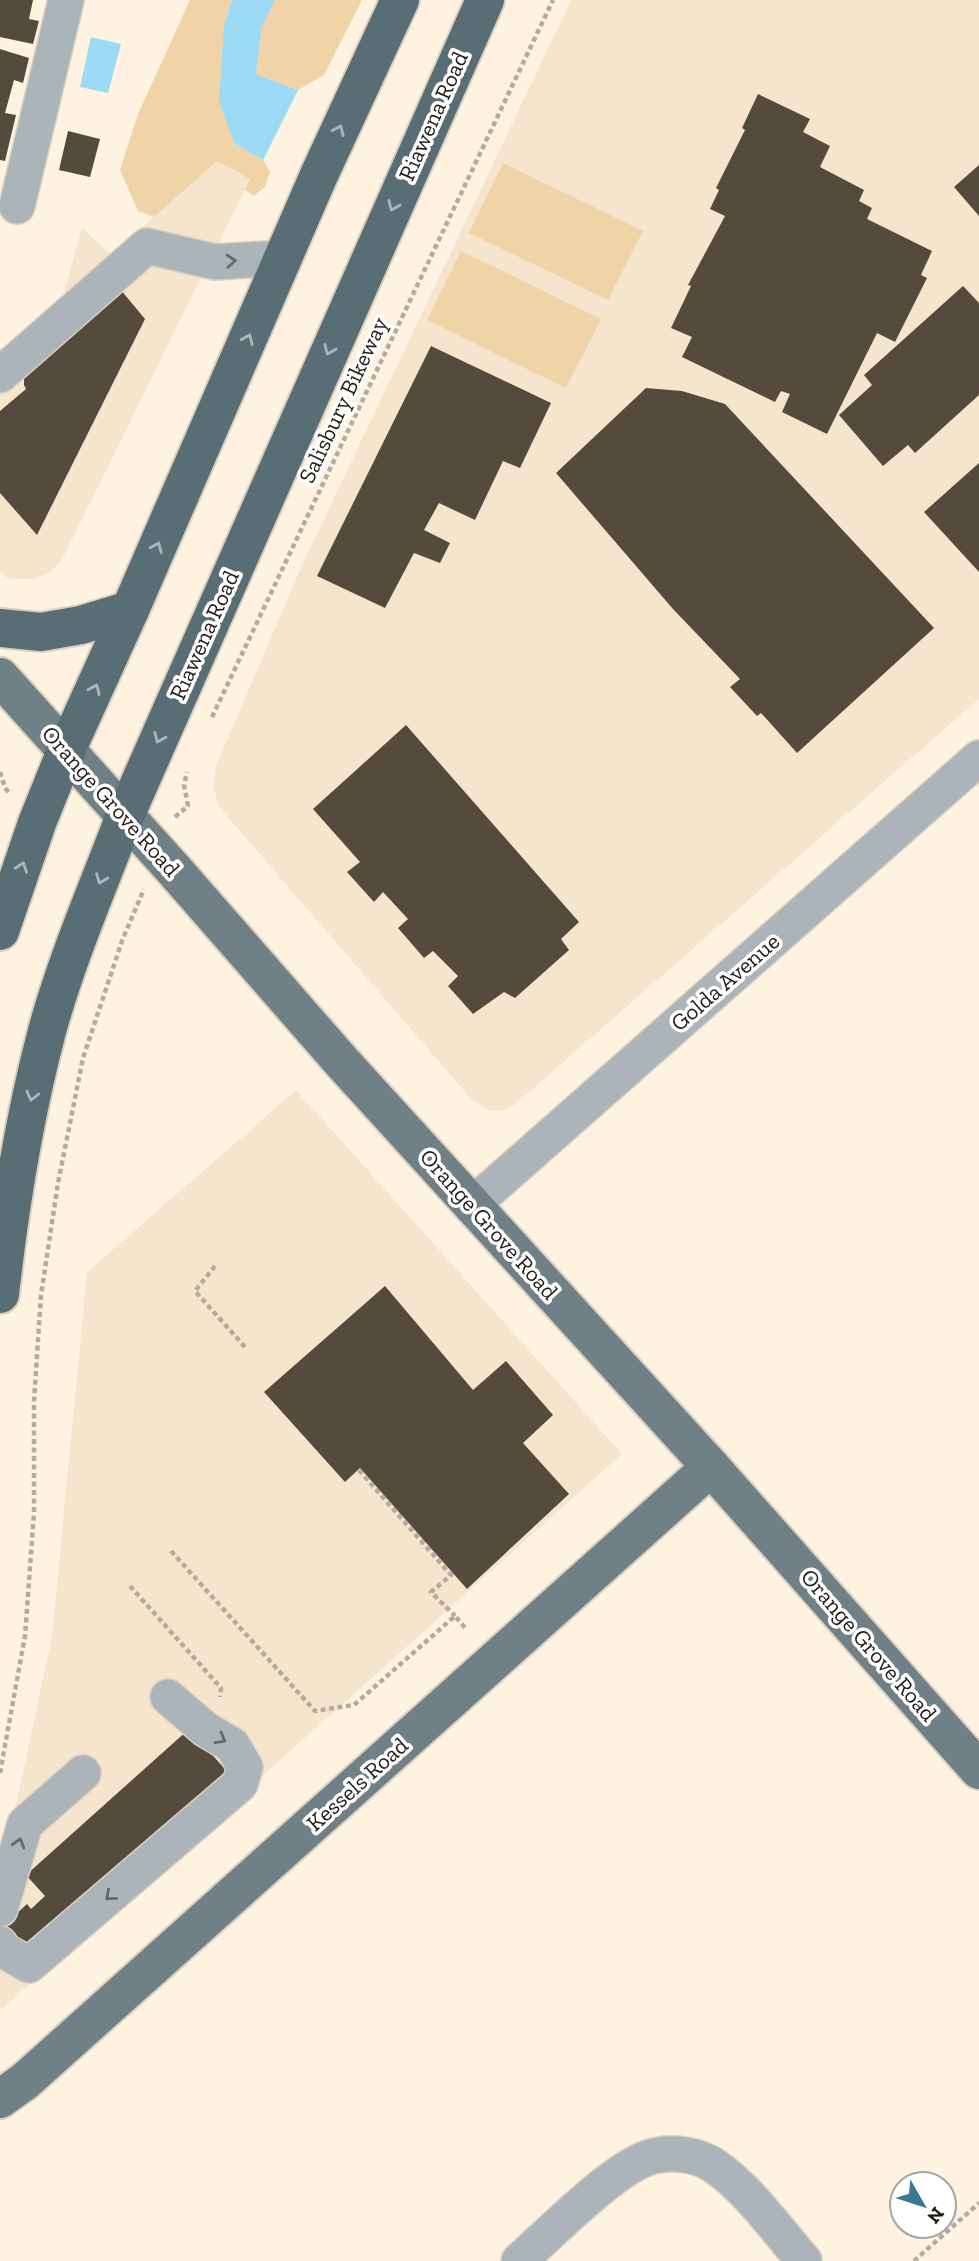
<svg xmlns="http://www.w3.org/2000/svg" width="979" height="2261" font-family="'Zilla Slab',serif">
  <rect width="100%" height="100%" fill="#fef2e0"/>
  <g fill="#f5e5cc">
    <polygon points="571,0 979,0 979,699 513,1106 501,1111 489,1110 472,1100 219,807 213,786 216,766 303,563"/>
    <polygon points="217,161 250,179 63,558 51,572 33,579 10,579 0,574 0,354 62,299 82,228 111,255"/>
    <polygon points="296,1090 622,1454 2,2009 0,2007 0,1861 9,1837 52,1637 87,1272"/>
  </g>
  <g fill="#f0d4a8">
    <polygon points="190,0 232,0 224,26 234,143 263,160 270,172 265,187 254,196 245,190 250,179 217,161 154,217 138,211 120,170 138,114"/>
    <polygon points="275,0 362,0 324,75 298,90 256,74 262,27"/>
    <polygon points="503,163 643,231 608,300 469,233"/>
    <polygon points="461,251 601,319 566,388 427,320"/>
  </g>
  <g fill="#9ddaf3">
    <polygon points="232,0 275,0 262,27 256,74 298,90 263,160 234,143 219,101 224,26"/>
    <polygon points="91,37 121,44 108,93 80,87"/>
  </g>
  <g fill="#554b3c">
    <polygon points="0,0 33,0 29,19 39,21 33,44 0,37"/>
    <polygon points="0,49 29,58 23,83 14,80 5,113 16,115 5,161 0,160"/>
    <polygon points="758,94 810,119 803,132 830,146 820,167 864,190 859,201 872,208 867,219 932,251 921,275 927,278 895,342 877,333 827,434 782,412 790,394 781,391 775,402 682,357 692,337 671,328 691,286 688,285 725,216 710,209 719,190 716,188 745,130 742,128"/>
    <polygon points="68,131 100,139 90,177 59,170"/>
    <polygon points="979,165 979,216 954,187"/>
    <polygon points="963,286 979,303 979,395 915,453 908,445 883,466 839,415 872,385 864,375"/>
    <polygon points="120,289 145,319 37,535 0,493 0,411 26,389 24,385 24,374"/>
    <polygon points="431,346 551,403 520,468 503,461 475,520 439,503 424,530 450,543 440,563 414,553 385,608 317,576"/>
    <polygon points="646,388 682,391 725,404 934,628 797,753 761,713 757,716 730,687 740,679 673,609 556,473"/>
    <polygon points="979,463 979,572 924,512"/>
    <polygon points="406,725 579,922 561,939 569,950 515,998 504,992 473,1014 448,986 458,976 433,951 424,958 398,928 408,919 383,892 374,902 347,872 360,862 313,809"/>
    <polygon points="385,1286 473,1390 506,1361 553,1415 523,1443 569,1494 467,1589 360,1468 345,1482 264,1392"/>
    <polygon points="189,1729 233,1778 27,1955 2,1927 27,1904 31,1909 45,1896 26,1875"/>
  </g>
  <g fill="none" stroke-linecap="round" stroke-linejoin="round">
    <defs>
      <g id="minor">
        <polyline points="17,206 66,0"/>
        <polyline points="0,375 147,246 215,262 283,258"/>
        <polyline points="471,1206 979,758"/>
        <polyline points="0,1909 25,1824 83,1773"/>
        <polyline points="0,1944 3,1950 29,1965 240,1784 245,1767 232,1745 205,1729 168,1697"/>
        <path d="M519 2261C550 2234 617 2164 654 2156 673 2151 700 2155 716 2167 749 2190 778 2231 804 2261"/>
      </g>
      <g id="major">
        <polyline points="0,677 175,871 341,1061 711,1467 979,1770"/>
        <polyline points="0,2099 25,2081 711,1467"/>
      </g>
      <g id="highway">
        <polyline points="0,628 41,632 81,625 130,610"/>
        <polyline points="0,931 37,823 66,751 130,610 319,175 400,0"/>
        <path d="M0 1294C10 1205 24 1118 47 1031 67 958 98 887 125 816L485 0"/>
      </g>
    </defs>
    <use href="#minor" stroke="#dbd0c0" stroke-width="38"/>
    <use href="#major" stroke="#dbd0c0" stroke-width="42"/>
    <use href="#highway" stroke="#dbd0c0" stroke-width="42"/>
    <g stroke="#b4ab9d" stroke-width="4.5" stroke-dasharray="5 3.5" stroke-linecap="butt">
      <polyline points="212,717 553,0"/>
      <polyline points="0,772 5,788 10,794"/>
      <polyline points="175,817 188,806 184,785 187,772"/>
      <polyline points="215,1266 195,1291 245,1347"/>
      <polyline points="359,1470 451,1575 431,1592 455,1616"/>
      <polyline points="171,1551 315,1711 354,1705 455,1616 467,1630"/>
      <polyline points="130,1586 221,1688 220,1697"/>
      <polyline points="0,1773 25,1636 34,1513 34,1401 41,1295 58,1183 83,1058 122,941 144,889"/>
      <polyline points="914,2261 979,2203"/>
    </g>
    <use href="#minor" stroke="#abb5b9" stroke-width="35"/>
    <use href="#major" stroke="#6f8087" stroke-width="38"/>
    <use href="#highway" stroke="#596d75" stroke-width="38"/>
  </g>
  <defs><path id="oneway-chevron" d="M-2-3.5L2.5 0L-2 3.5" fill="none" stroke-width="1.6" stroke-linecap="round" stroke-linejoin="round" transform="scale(1.75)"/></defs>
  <g stroke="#acb6ba">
    <use href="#oneway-chevron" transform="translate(339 130) rotate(-66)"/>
    <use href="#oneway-chevron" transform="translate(393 206) rotate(114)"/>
    <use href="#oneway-chevron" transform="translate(248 339) rotate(-66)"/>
    <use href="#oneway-chevron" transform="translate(329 350) rotate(114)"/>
    <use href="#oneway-chevron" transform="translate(157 547) rotate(-66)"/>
    <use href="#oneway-chevron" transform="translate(95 689) rotate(-66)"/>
    <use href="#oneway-chevron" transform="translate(159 738) rotate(114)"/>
    <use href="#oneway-chevron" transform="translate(22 867) rotate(-70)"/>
    <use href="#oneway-chevron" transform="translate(101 879) rotate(111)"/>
    <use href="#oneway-chevron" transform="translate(32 1096) rotate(103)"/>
  </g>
  <g stroke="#666968">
    <use href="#oneway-chevron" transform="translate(231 261) rotate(-3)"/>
    <use href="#oneway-chevron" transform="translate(221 1739) rotate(30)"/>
    <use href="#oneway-chevron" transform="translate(19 1843) rotate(-74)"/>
    <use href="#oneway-chevron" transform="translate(110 1896) rotate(139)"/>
  </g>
  <g text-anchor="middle" stroke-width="7" stroke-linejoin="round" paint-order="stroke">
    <g font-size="23" fill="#211d16" stroke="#fff">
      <text transform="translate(433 116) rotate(-66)" y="8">Riawena Road</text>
      <text transform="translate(343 400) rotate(-65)" y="8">Salisbury Bikeway</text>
      <text transform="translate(204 635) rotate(-66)" y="8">Riawena Road</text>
      <text transform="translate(111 801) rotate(48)" y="8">Orange Grove Road</text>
      <text transform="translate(725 982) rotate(-41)" y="8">Golda Avenue</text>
      <text transform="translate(489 1224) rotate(48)" y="8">Orange Grove Road</text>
      <text transform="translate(869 1645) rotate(49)" y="8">Orange Grove Road</text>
      <text transform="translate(357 1784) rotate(-42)" y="8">Kessels Road</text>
    </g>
  </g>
  <g transform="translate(923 2205) rotate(129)"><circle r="33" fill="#ffffff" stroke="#a6a5a2" stroke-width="2"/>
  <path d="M0-5L12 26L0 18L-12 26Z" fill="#3c7990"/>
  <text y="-10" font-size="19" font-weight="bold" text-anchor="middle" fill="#211d16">N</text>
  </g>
</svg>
